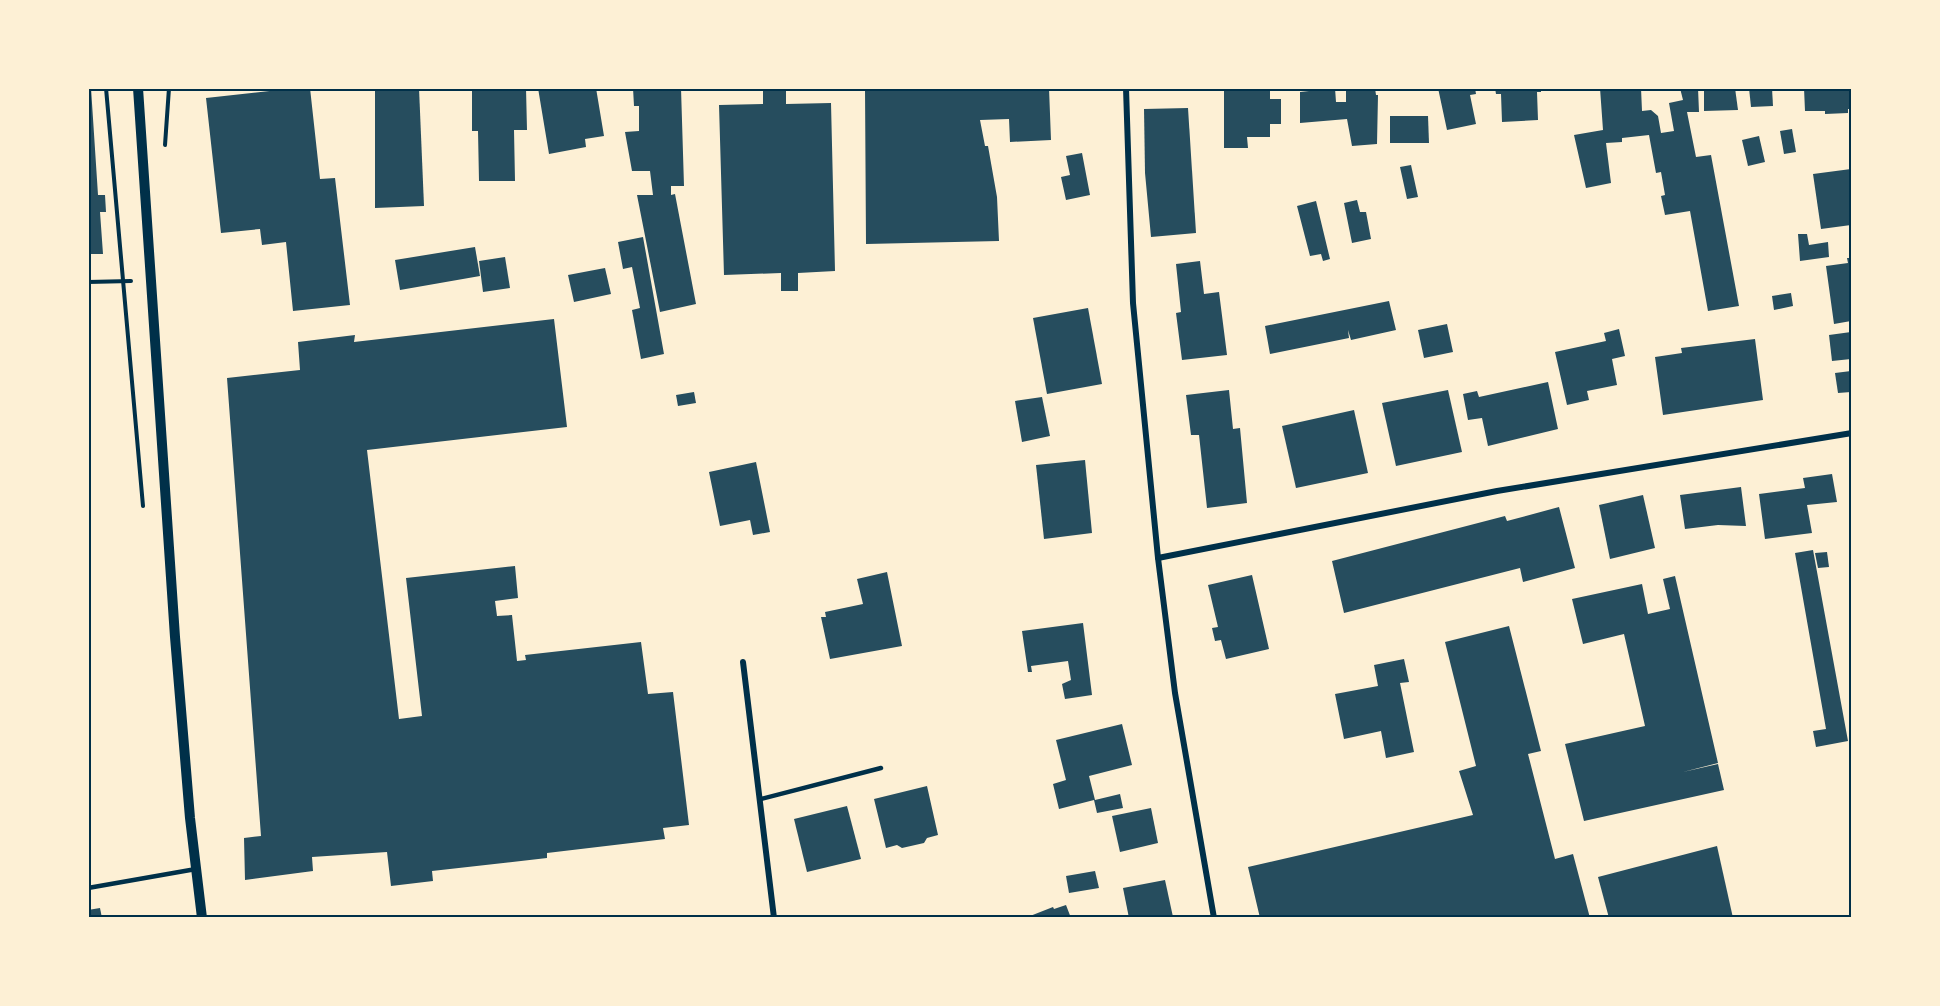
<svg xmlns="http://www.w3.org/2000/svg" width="1940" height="1006" font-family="'Varela Round',sans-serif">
  <rect width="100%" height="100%" fill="#fdf0d5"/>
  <g fill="#264d5e">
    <polygon points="88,88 91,88 98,195 105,195 106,212 100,212 103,254 88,254"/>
    <polygon points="296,88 310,88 320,179 335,178 350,305 293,311 286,242 262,245 260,229 221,233 206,98"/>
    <polygon points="375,88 419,88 424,206 375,208"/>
    <polygon points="526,88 527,130 514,130 515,181 479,181 478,131 472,131 472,89"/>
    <polygon points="538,88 596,88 604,136 585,139 586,147 549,154"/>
    <polygon points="633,88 681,88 684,186 671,186 671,195 675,194 696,304 660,312 637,195 653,195 650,171 632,171 625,132 639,131 639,106 634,106"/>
    <polygon points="763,88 786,88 786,104 831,103 835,271 798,273 798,291 781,291 781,273 724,275 719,105 763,104"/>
    <polygon points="865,88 1049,88 1051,140 1010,142 1009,119 980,120 985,146 988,146 997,197 999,241 866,244"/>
    <polygon points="1224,88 1270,88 1270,99 1281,99 1281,124 1270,124 1270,137 1247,137 1248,148 1224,148"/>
    <polygon points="1308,88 1335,88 1336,102 1346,102 1346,88 1375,88 1376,95 1378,95 1377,144 1352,146 1347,119 1300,123 1300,92 1309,91"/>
    <polygon points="1438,88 1475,88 1476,94 1470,95 1476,124 1447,130"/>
    <polygon points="1495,88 1541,88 1541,92 1537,92 1538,120 1502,122 1501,94 1496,94"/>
    <polygon points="1600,88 1641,88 1642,111 1651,110 1658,116 1661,133 1674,131 1669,103 1683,100 1680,88 1698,88 1699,112 1687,112 1696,157 1711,155 1739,306 1708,311 1690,211 1665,215 1661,196 1665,195 1661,172 1656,173 1649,135 1622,138 1622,142 1606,143 1611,183 1586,188 1574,135 1603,130"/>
    <polygon points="1704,88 1735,88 1738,110 1704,111"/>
    <polygon points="1749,88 1772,88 1773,106 1751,107"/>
    <polygon points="1804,88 1851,88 1851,109 1848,109 1848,113 1825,114 1825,111 1805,111"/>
    <polygon points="1188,108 1196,233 1151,237 1145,173 1144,109"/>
    <polygon points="1390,116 1428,116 1429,143 1390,143"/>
    <polygon points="1792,129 1796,152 1784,154 1780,131"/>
    <polygon points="1759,136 1765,162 1748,166 1742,140"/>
    <polygon points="1082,153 1090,195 1066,200 1061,177 1070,175 1066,156"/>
    <polygon points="1411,165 1418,197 1407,199 1400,167"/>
    <polygon points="1851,169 1851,225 1821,229 1813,174"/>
    <polygon points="1357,200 1360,212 1366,212 1371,239 1352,243 1344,203"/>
    <polygon points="1316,201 1330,259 1323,261 1321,254 1310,256 1297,206"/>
    <polygon points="1798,234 1807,234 1809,245 1828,242 1829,257 1800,261"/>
    <polygon points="643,237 664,354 641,359 632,310 640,308 632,267 623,269 618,242"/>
    <polygon points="475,247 480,276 400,290 395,260"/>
    <polygon points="505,257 510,288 483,292 479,261"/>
    <polygon points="1847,258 1851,258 1851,321 1834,324 1826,266 1848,263"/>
    <polygon points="1200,261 1204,294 1219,292 1227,355 1182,360 1176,313 1181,312 1176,264"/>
    <polygon points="605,268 611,294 574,302 568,275"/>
    <polygon points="1791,293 1793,306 1774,310 1772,296"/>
    <polygon points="1389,301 1396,330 1351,340 1348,330 1349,338 1270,354 1265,326"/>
    <polygon points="1088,308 1102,384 1047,394 1033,318"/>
    <polygon points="554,319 567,427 367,450 399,719 422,716 406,578 515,566 518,598 495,601 497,616 512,615 517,661 526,660 525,655 641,642 648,694 673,692 689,825 663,828 665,839 547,853 547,858 432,871 433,881 391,886 387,852 312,857 313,871 245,880 244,838 261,836 227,378 300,370 298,342 355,335 354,342"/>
    <polygon points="1447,324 1453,352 1424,358 1418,330"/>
    <polygon points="1619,329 1625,356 1612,359 1617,385 1587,391 1589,400 1567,405 1555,352 1606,341 1604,333"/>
    <polygon points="1851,332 1851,359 1832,361 1829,335"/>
    <polygon points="1755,339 1763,400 1663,415 1655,357 1682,353 1681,348"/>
    <polygon points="1851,371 1851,392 1838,393 1835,373"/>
    <polygon points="1548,382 1558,429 1488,446 1482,418 1468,420 1463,394 1477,391 1479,397"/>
    <polygon points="1229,390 1233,429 1240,428 1247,503 1207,508 1199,435 1191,435 1186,395"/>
    <polygon points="1448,390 1462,452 1396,466 1382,403"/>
    <polygon points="694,392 696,403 678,406 676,395"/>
    <polygon points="1042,397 1050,436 1022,442 1015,401"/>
    <polygon points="1354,410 1368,473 1296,488 1282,426"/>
    <polygon points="1085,460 1092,533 1044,539 1036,465"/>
    <polygon points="756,462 770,532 753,535 750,520 720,526 709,472"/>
    <polygon points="1832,474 1837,502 1807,505 1812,533 1765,539 1759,494 1805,488 1803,478"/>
    <polygon points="1741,487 1746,526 1718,525 1685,529 1680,495"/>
    <polygon points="1643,495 1655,548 1610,559 1599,505"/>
    <polygon points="1559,507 1575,568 1523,582 1520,568 1344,613 1332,561 1505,516 1507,521"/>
    <polygon points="1813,550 1848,741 1816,747 1813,731 1826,729 1795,553"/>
    <polygon points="1827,552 1829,567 1818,568 1815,553"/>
    <polygon points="887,572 902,646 830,659 821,617 826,617 825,612 863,604 857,579"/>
    <polygon points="1252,575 1269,649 1226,659 1221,640 1215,641 1212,628 1218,627 1208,585"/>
    <polygon points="1675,576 1718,763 1683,772 1718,764 1724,790 1584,821 1565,744 1645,726 1624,634 1583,644 1572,599 1642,584 1648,614 1670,609 1663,579"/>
    <polygon points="1083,623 1092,695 1065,699 1062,684 1071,680 1068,661 1031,666 1032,672 1028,672 1022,631"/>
    <polygon points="1509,626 1541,751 1528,754 1555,859 1573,854 1590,918 1260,918 1248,867 1473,815 1459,771 1476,766 1445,642"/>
    <polygon points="1404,659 1409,682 1400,683 1414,752 1386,758 1381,731 1344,739 1335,694 1378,686 1374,665"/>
    <polygon points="1122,724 1132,765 1089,776 1095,800 1120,794 1123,808 1097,813 1094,800 1059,809 1053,784 1066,780 1056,740"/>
    <polygon points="927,786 938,835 927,838 924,843 902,848 897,845 886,848 874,799"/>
    <polygon points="847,806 861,859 807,872 794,819"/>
    <polygon points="1151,808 1158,843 1120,852 1112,816"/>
    <polygon points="1717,846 1733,918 1609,918 1598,877"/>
    <polygon points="1095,871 1099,888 1069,893 1066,876"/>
    <polygon points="1165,880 1173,917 1129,918 1123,888"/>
    <polygon points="1066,905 1071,918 1025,918 1053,907 1054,909"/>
    <polygon points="100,908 102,918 88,918 88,910"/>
  </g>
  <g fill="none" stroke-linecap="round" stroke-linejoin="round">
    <g stroke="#003049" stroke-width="4">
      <polyline points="106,88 143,506"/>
      <polyline points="165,145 169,88"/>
      <polyline points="88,282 131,281"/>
    </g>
    <g stroke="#003049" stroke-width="4.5">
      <polyline points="761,799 881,768"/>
      <polyline points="88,888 196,869"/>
    </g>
    <g stroke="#003049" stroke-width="6">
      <polyline points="1126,88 1133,303 1158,558 1175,693 1214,918"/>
      <polyline points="1158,558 1497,491 1852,433"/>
      <polyline points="743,662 774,918"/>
    </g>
    <polyline stroke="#003049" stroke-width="10" points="138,88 175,637 190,818 202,918"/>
  </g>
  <rect width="1940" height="1006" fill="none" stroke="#fdf0d5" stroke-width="180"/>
  <rect x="90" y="90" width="1760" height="826" fill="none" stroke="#003049" stroke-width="2"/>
</svg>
